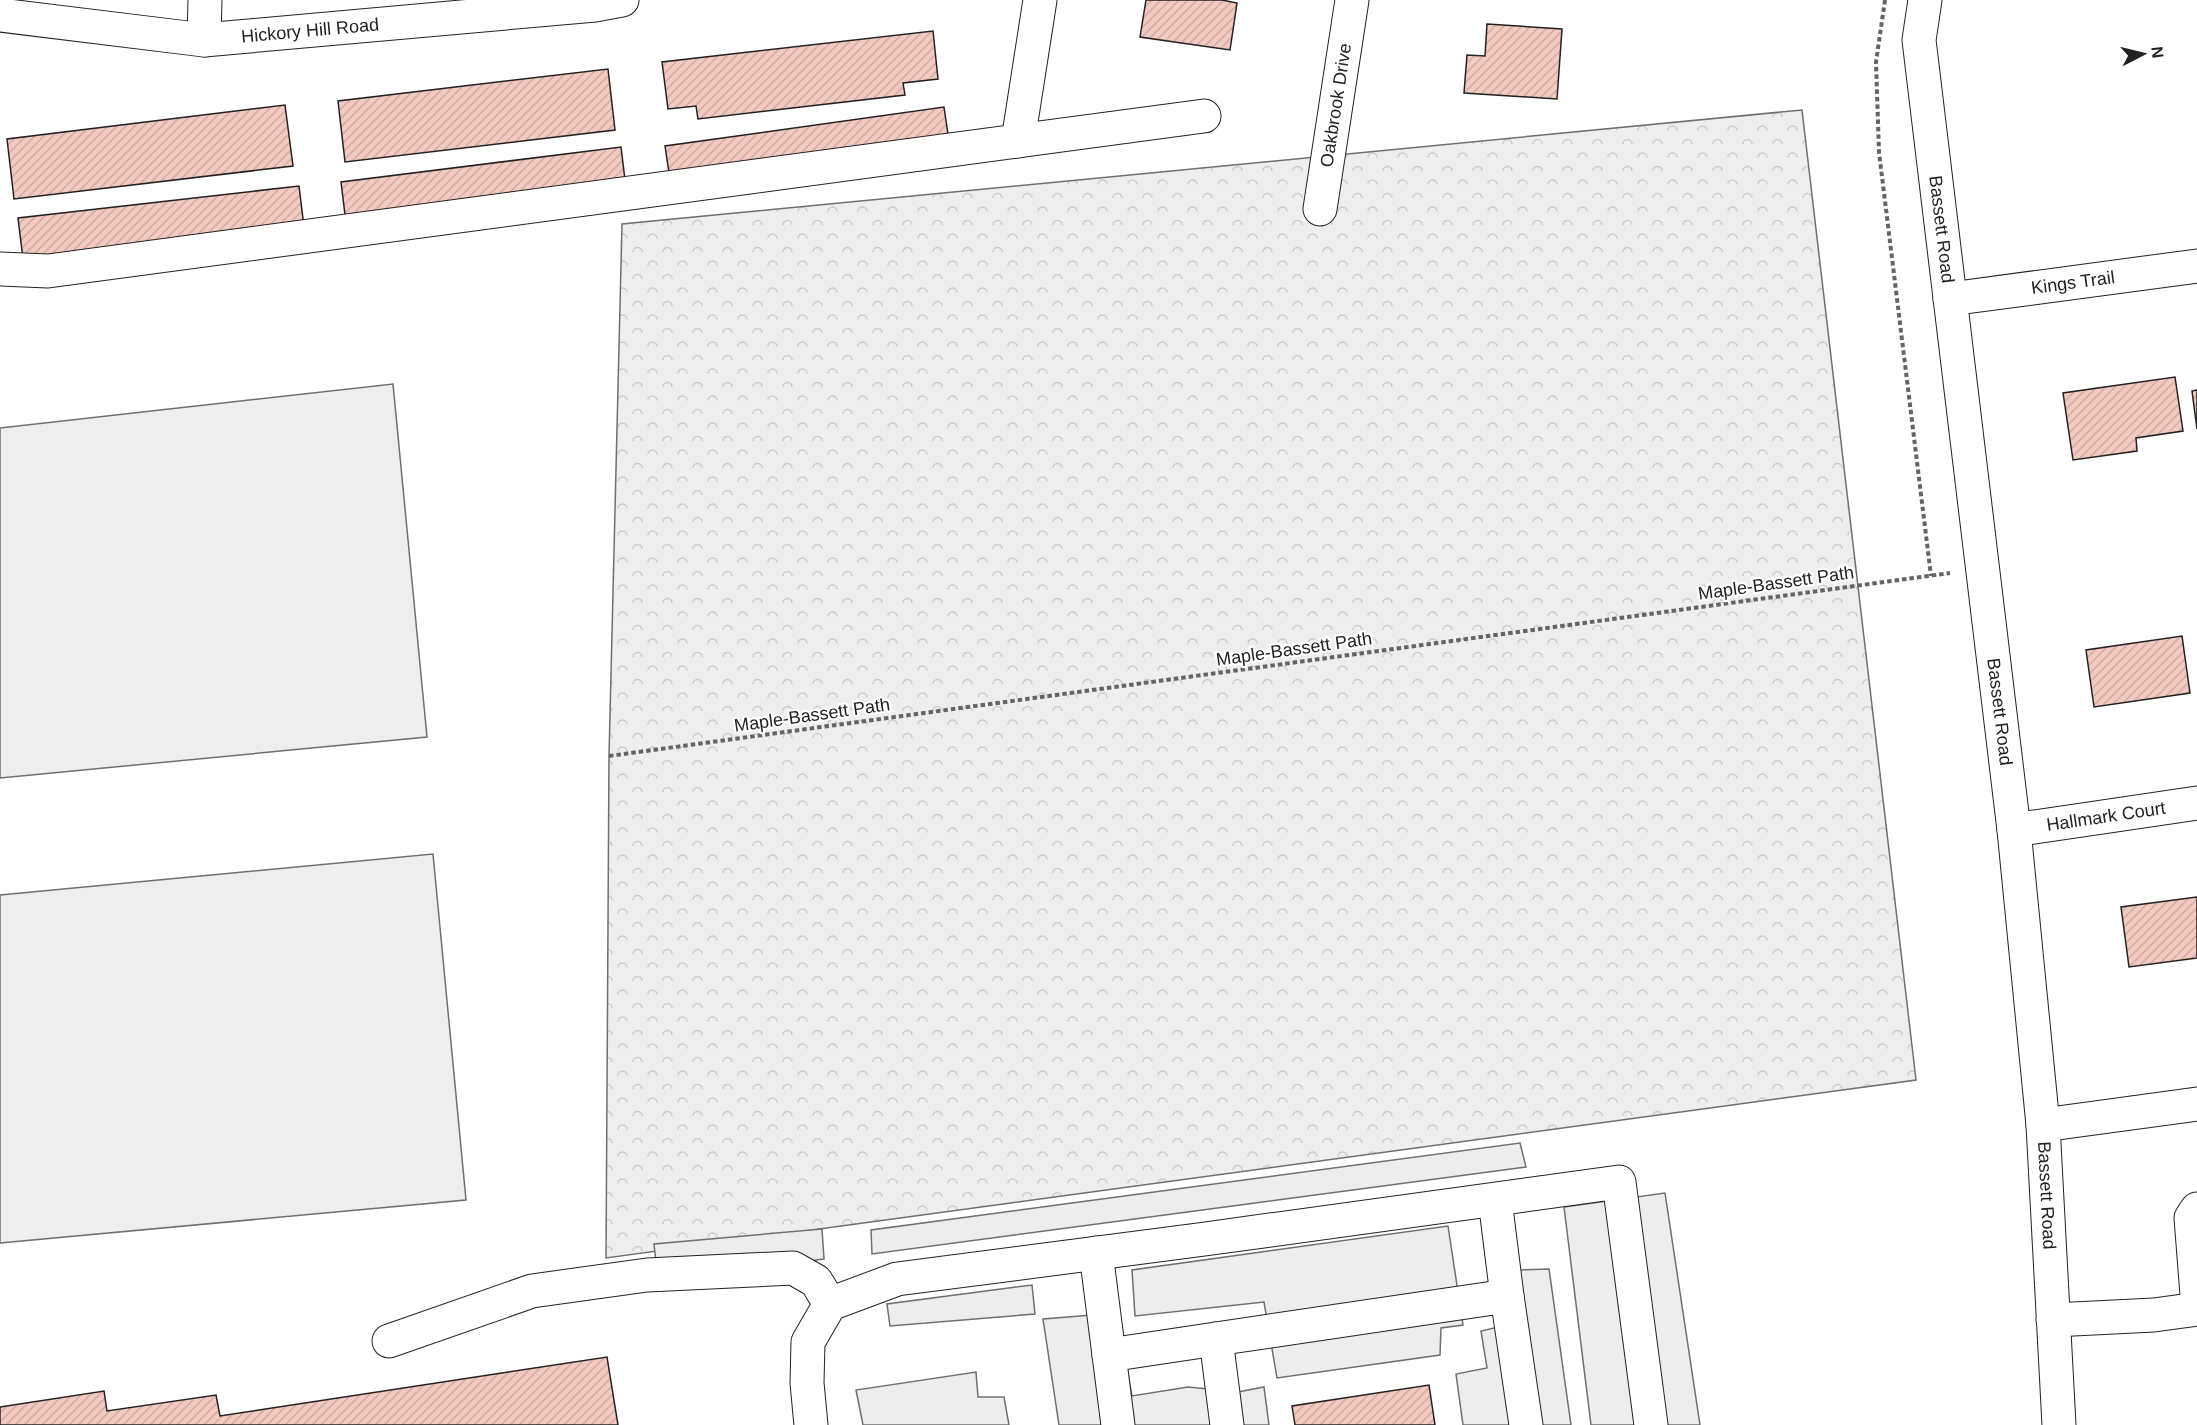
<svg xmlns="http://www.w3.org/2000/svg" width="2197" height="1425" font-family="Helvetica,sans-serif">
  <defs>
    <pattern id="forest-crowns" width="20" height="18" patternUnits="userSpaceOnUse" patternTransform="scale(1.5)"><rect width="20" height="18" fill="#eee"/><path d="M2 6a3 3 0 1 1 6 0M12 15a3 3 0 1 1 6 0" fill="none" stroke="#ccc"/></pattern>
    <pattern id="building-hatch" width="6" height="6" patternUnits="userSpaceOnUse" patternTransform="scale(1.5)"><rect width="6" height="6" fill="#f3c9c0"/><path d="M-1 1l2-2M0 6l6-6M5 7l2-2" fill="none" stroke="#d0aca5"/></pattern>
  </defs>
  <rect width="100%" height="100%" fill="#fff"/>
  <g fill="#eee" stroke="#6f6f6f" stroke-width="1.5">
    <polygon points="393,384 427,737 0,778 0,428"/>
    <polygon points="433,854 466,1200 0,1243 0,895"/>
  </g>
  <polygon fill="url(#forest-crowns)" stroke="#6f6f6f" stroke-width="1.5" points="1802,110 1916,1080 606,1258 609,756 622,224"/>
  <g fill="#ededed" stroke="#6f6f6f" stroke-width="1.5">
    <polygon points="1520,1143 1526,1167 872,1254 871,1230"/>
    <polygon points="1665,1193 1700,1425 1591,1425 1564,1207"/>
    <polygon points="1448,1226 1463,1325 1441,1328 1440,1355 1277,1378 1264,1302 1135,1316 1132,1270"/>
    <polygon points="822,1229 824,1259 658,1280 654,1244"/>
    <polygon points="1549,1269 1571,1425 1463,1425 1456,1374 1487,1368 1481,1331 1520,1322 1519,1270"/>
    <polygon points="1032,1285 1035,1314 890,1326 887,1304"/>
    <polygon points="1117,1313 1132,1396 1188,1387 1238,1392 1264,1387 1269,1425 1059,1425 1043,1319"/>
    <polygon points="976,1372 978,1397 1004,1397 1009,1425 863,1425 856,1390"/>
  </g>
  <g fill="url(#building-hatch)" stroke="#222" stroke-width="1.5">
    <polygon points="1146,0 1222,0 1237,3 1230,50 1140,37"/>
    <polygon points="1487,24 1562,29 1557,99 1464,93 1467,55 1485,56"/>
    <polygon points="933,31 938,79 903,83 905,95 698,119 696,106 668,109 662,62"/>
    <polygon points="608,69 615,130 345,162 338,101"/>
    <polygon points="285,105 293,166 14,199 7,139"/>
    <polygon points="944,107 950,148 671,186 665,146"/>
    <polygon points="621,147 626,188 346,223 341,182"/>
    <polygon points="299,186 304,227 23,259 18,218"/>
    <polygon points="2175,377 2183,431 2136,438 2137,451 2073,460 2063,393"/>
    <polygon points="2197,390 2197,429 2192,391"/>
    <polygon points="2182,636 2190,693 2094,707 2086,650"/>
    <polygon points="2197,897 2197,958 2129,967 2121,907"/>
    <polygon points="607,1357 618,1425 0,1425 0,1407 104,1391 107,1411 216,1395 220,1416"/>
    <polygon points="1429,1385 1435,1425 1295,1425 1292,1406"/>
  </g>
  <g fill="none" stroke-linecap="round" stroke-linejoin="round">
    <defs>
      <g id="minor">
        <path id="s1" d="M1925 0 1919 40 2014 830 2043 1125 2059 1425"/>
        <path id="s2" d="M0 15 204 40 595 5 622 0"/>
        <polyline points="204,40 205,0"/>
        <polyline points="1018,141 1040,0"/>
        <path id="s3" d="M1320 209 1352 0"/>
        <polyline points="0,269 48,271 1204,116"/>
        <path id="s4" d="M1950 299 2197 266"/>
        <path id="s5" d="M2014 830 2197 803"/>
        <polyline points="2043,1125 2197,1104"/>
        <polyline points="1495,1200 1507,1296"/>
        <polyline points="2197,1209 2191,1218 2197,1295"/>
        <polyline points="1096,1253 1118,1425"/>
        <polyline points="2053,1320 2154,1315 2197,1309"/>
        <polyline points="1216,1339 1507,1296 1526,1425"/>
        <polyline points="389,1341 532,1291 647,1275 793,1268 816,1281 830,1304"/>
        <polyline points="1109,1355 1216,1339 1227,1425"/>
        <polyline points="811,1425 807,1383 808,1342 830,1304 897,1279 1205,1239 1619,1182 1651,1425"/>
      </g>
    </defs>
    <use href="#minor" stroke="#222" stroke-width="35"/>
    <g stroke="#646464" stroke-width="4" stroke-dasharray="4.5 3" stroke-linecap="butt">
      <polyline points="1885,0 1876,62 1879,152 1931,576"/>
      <polyline points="609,756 1950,573"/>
    </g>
    <use href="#minor" stroke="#fff" stroke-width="33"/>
  </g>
  <g text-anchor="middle" stroke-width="4.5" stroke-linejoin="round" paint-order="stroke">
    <g font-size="18" fill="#222" stroke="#fff">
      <text dy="6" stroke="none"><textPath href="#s2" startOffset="312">Hickory Hill Road</textPath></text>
      <text dy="6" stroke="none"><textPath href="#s3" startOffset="105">Oakbrook Drive</textPath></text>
      <text dy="6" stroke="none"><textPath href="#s1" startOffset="231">Bassett Road</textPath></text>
      <text dy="6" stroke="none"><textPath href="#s4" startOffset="124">Kings Trail</textPath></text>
      <text transform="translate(1776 583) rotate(-8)" y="6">Maple-Bassett Path</text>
      <text transform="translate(1294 649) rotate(-8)" y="6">Maple-Bassett Path</text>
      <text dy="6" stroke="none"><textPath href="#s1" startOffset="717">Bassett Road</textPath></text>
      <text transform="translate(812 715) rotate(-8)" y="6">Maple-Bassett Path</text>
      <text dy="6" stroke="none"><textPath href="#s5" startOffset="93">Hallmark Court</textPath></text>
      <text dy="6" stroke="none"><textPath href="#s1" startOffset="1203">Bassett Road</textPath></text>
    </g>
  </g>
  <g transform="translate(2143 54) rotate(83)" stroke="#ffffff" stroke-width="4.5" paint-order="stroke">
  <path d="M0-4.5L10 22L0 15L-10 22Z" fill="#222222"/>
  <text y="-9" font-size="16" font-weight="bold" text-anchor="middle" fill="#222222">N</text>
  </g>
</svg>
